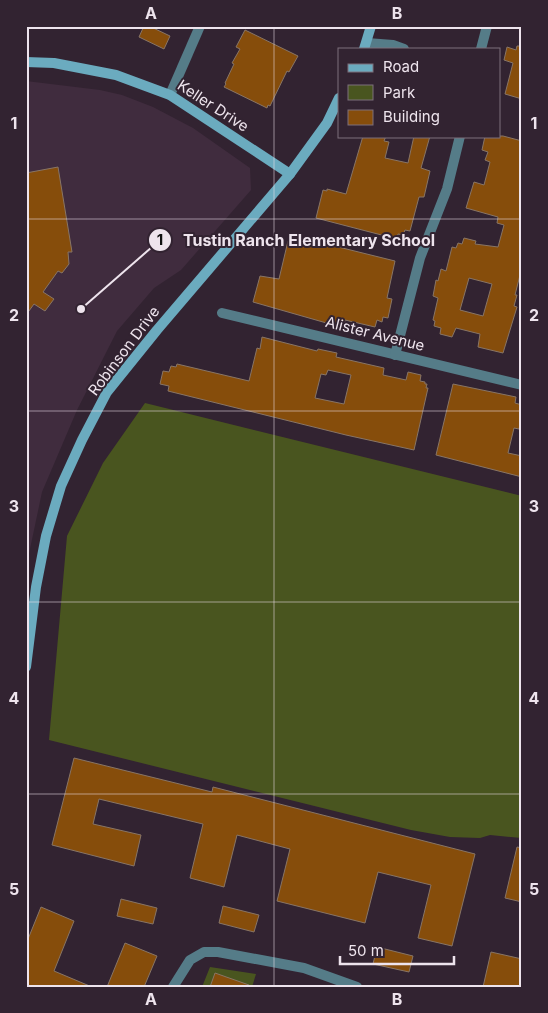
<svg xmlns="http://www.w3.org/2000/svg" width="548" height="1013" font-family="Inter,sans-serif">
  <rect width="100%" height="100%" fill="#322331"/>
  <polygon fill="#402c3e" points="26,81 100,90 122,95 153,107 193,128 250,168 251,190 181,270 154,288 117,331 77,410 42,492 26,568"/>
  <g fill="#49551f">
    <polygon points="145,403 522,496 522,838 490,835 480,838 450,837 411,830 49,740 67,536 103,463"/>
    <polygon points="210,967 256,974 252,987 202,987"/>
  </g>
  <g fill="#864d0b" stroke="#887566" fill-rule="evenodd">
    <polygon points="144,26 149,26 170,36 164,49 139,37"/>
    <polygon points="245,30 298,56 289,72 287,71 270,106 268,105 267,108 224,87 226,84 225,83 234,64 232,63 240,49 236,47"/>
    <polygon points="517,46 522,46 522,99 505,94 513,63 504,60 507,47 516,50"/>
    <polygon points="363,136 386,136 384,141 389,142 385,158 408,163 414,136 430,136 421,168 430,171 424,197 419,197 410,231 405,230 403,235 398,234 397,239 316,218 323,190 327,191 327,189 346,194"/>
    <path d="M485 136H503L522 141V267L515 295H517L514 306 517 307 503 353 478 347 480 334 456 328 452 337 440 334 441 328 434 326 435 321 433 320 438 298 433 296 436 280 438 281 441 269 446 271 452 247 456 248 458 243 462 244 464 238 476 241 475 244 498 247 504 225 497 223 498 217 466 208 474 182 484 185 490 162 485 160 488 152 482 150ZM469 278 492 284 483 316 460 310Z"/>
    <polygon points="58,167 72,252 68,252 69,264 62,273 58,271 43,292 54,299 45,311 34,304 26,315 26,173"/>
    <polygon points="294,236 395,261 387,298 392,299 388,318 383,317 382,322 377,320 375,327 345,320 344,326 337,326 253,302 260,276 279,279 288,241 292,242"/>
    <path d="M262 337 317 351 318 349 337 353 336 357 384 368 383 375 406 380 408 372 421 375 420 381 425 382V384H427L426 388H428L414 450 346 435 168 391 169 386 160 384 163 371 169 372 171 366 176 367 177 364 249 381 257 348 260 349ZM328 370 351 375 344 404 315 398 321 374 326 375Z"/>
    <polygon points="453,384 516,397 515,403 522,405 522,417 519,429 514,428 508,453 522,456 522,477 436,455"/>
    <polygon points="74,758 212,792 213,787 475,854 452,946 418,938 431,885 378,872 365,923 277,901 290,849 237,835 224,887 190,878 203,824 99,799 93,824 141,835 134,866 52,845"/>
    <polygon points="517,847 522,848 522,902 505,898"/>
    <polygon points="121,899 157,908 153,924 117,916"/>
    <polygon points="223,906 259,915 254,932 219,923"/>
    <polygon points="41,907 74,921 54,971 92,987 26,987 26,944"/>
    <polygon points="125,943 157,956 144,987 107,987"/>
    <polygon points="377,947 413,956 409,972 373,964"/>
    <polygon points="491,952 522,959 522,987 483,987"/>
    <polygon points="215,973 249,985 248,987 210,987"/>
  </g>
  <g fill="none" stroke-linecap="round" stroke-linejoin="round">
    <g stroke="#557c88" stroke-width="10">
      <polyline points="372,49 367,43 393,45 404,49"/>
      <polyline points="481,49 487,26"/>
      <polyline points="170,95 200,26"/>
      <polyline points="222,313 522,385"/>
      <polyline points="395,355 420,258 447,189 460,136"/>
      <polyline points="173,987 190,960 204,952 218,952 304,968 357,987"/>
    </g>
    <g stroke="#6babbf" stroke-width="10">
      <polyline points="364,49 371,26"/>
      <polyline points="26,62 54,63 116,75 170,95 290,174"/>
      <polyline points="26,667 36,587 46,536 61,486 82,440 107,392 157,330 290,174 327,123 339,98"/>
    </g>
  </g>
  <path fill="none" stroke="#eee4ed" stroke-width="1" stroke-opacity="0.55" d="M274 26V987M26 219H522M26 411H522M26 602H522M26 794H522"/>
  <g text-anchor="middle" stroke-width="4" stroke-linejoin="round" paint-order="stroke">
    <g font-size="15" fill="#eee4ed" stroke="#322331">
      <text transform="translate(213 106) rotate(33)" y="5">Keller Drive</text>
      <text transform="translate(375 334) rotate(14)" y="5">Alister Avenue</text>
      <text transform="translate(124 351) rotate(-53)" y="5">Robinson Drive</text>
    </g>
  </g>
  <path fill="none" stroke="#eee4ed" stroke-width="2" d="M81 309L160 240"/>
  <g fill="#eee4ed" stroke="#322331" stroke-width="2">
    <circle cx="81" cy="309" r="5"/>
    <circle cx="160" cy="240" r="12"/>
  </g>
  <g font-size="15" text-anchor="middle" font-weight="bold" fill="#111">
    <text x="160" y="245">1</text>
  </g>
  <g font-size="16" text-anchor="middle" font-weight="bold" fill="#eee4ed" stroke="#322331" stroke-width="4" stroke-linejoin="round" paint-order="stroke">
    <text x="309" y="246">Tustin Ranch Elementary School</text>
  </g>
  <rect width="548" height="1013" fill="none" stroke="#322331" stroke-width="55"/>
  <rect x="338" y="48" width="162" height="90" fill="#322331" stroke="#7d707c"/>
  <rect x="348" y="64" width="25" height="8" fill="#6babbf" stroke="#7d707c"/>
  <text x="383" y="72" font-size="15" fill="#eee4ed">Road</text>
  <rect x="348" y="85" width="25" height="15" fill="#49551f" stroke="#7d707c"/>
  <text x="383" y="98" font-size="15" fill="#eee4ed">Park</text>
  <rect x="348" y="110" width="25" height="15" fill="#864d0b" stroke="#7d707c"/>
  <text x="383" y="122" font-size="15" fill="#eee4ed">Building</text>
  <path d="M340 956v8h114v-8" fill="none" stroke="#eee4ed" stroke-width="2.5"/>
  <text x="348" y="956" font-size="15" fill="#eee4ed" stroke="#322331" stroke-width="4" paint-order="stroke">50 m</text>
  <rect x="28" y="28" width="492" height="958" fill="none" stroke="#eee4ed" stroke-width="2"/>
  <g font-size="16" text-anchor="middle" font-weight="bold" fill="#eee4ed">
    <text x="151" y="19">A</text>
    <text x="397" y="19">B</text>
    <text x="14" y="129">1</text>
    <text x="534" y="129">1</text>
    <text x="14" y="321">2</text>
    <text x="534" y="321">2</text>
    <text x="14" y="512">3</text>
    <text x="534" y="512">3</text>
    <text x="14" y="704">4</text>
    <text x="534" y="704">4</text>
    <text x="14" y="895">5</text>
    <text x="534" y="895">5</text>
    <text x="151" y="1005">A</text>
    <text x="397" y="1005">B</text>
  </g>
</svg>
